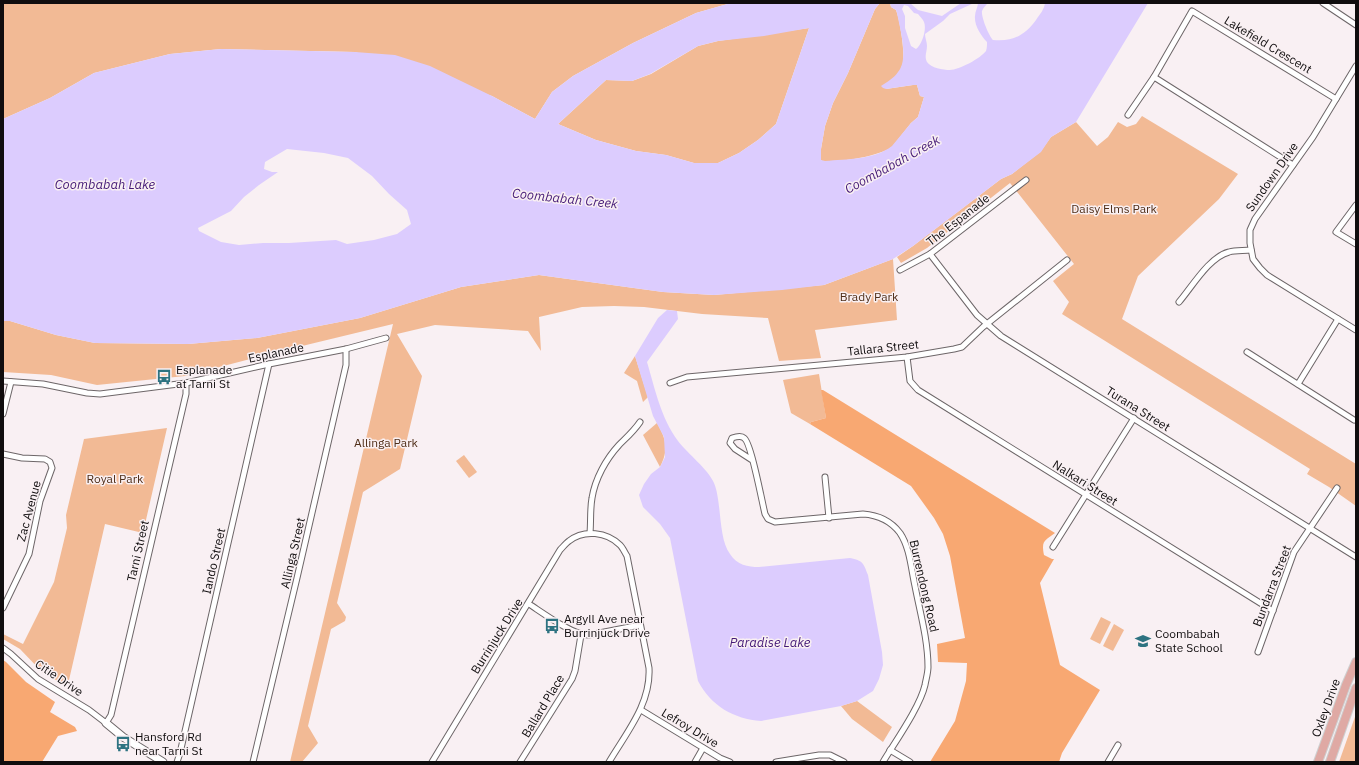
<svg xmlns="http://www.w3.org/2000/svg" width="1359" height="765" font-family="'IBM Plex Sans',sans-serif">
  <rect width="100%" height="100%" fill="#f9f0f3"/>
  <g fill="#f2ba95">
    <polygon points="3,3 731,3 696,13 633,43 573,76 552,92 535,119 492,96 355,52 221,49 170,54 94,73 50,98 3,119"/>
    <path d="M880 3H890L891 7 896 10C900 20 905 53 903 63 901 72 892 81 886 89L913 85H917L920 96 924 97 918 117 911 123 892 147C880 156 838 163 822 161L821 160V149L825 126 833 103 848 73 875 9Z"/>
    <polygon points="809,28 776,124 758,140 739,153 718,163 694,163 666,155 636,151 596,140 558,124 606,80 632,81 651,74 698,46 718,41"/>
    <polygon points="1142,116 1238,174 1219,199 1138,276 1122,319 1356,464 1356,506 1329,487 1307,474 1310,469 1062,314 1069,302 1053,281 1074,264 1010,183 927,248 901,263 897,257 913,246 1001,179 1012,174 1040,152 1051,137 1076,122 1097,146 1108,137 1118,122 1127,127 1136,124"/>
    <polygon points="893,259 897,320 815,330 821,358 779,361 768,318 702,314 644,307 614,306 582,307 539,317 541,351 528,331 435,325 397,334 422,376 400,469 363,492 337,603 346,617 345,621 331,629 308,726 318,743 302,762 290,762 393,324 269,354 185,376 97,385 51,375 3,372 3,321 10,321 56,335 95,343 188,344 257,338 360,318 461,287 539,275 663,292 714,295 824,285"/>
    <polygon points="635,356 648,397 643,402 637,381 624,373"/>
    <polygon points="819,374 826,418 811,422 810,424 791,413 783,380"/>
    <path d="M657 423C666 439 669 449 660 467L643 435Z"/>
    <polygon points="167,428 143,533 105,524 69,680 66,686 42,672 20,649 3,639 3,634 23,644 54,582 67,528 66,515 84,439"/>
    <polygon points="464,455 477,472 469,478 456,461"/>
    <polygon points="1101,617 1111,622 1100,644 1090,639"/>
    <polygon points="1114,624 1124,630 1113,651 1103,646"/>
    <polygon points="857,701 892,727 883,742 852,719 841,706"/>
    <polygon points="1356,714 1356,762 1339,762"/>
  </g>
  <g fill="#f8a872">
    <path d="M821 390H823L1055 533C1045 541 1041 540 1044 555L1052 559H1054L1040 583 1060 665 1100 690 1062 753 1059 762H930L955 721 966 681 967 663 938 662 937 644 965 638 950 556 943 534 934 518 911 486 810 424 811 422 826 418Z"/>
    <polygon points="3,660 6,662 26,682 55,702 50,712 75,727 77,731 58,736 42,762 3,762"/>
  </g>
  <g fill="#dcccfe" fill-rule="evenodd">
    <path d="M731 3H880L875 9 848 73 833 103 825 126 821 149V160L825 161C847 159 874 160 892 146L911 123 918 117 924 97 920 96 917 85H913L886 89 883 88 881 86C887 82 894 78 898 72 909 59 900 29 897 13L896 10 891 7 890 3H910L918 10 942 16 961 3H974L950 14 943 21 925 34C925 38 927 42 927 46 927 52 924 56 927 62 931 68 943 70 950 70 959 70 981 58 986 51 987 48 987 45 987 42 981 36 974 25 975 16 975 11 978 7 978 3H988C986 5 983 8 982 11 981 17 989 36 993 40 1013 42 1025 35 1036 20 1040 14 1044 10 1045 3H1148L1076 122 1051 137 1041 152 1012 174 1001 179 913 246 893 259 824 285 782 290 714 295 663 292 539 275 461 287 360 318 257 338 188 344 95 343 56 335 10 321H3V119L50 98 94 73 170 54 221 49 355 52 395 55 430 66 492 96 535 119 552 92 573 76 633 43 696 13ZM904 5 908 6 914 13 918 14C920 17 923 19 924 22 927 29 922 45 916 49L911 46 905 28V16L902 9ZM809 28 776 124 758 140 739 153 718 163H694L666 155 636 151 596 140 558 124 606 80 632 81 650 74 698 46 718 41 764 36ZM287 149 324 153 348 158 372 176 389 194 407 210 411 224 397 234 374 240 347 244 336 240 289 243H263L239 245 221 242 199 231 198 228 231 211 244 197 259 185 278 172H272L264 169 265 162Z"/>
    <path d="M667 310 677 311 678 319 647 362C655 389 661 418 678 441 688 454 708 469 714 483 722 502 718 538 730 554 737 565 748 567 759 567L850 558C863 561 863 562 868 575L882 652 883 665 879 679 873 691 857 701 841 706 761 721C734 719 711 706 698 681L670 538 660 524 643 507 639 495 644 484 651 474 660 467 665 457 664 437 653 416 635 356 658 318Z"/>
  </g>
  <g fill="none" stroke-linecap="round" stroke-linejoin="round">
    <defs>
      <g id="street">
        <polyline points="1323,3 1356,25"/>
        <polyline points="1356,66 1313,137 1255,219 1250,230 1250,243 1253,259 1260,268 1267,275 1356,330"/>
        <polyline points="1154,77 1293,165"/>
        <polyline points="1128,115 1154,77 1192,11 1336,99"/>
        <polyline points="1356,205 1336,232 1356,244"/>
        <polyline points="930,254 977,315 1001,336 1356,557"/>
        <polyline points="900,270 930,254 1026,180"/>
        <path d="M1179 302C1192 287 1209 257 1229 252 1236 250 1244 251 1251 250"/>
        <polyline points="1247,352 1354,420"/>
        <polyline points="907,357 910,381 918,390 1273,611"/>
        <polyline points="3,381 43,384 87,393 100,394 186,383 269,364 346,349 386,338"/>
        <polyline points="670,383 687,377 907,357 954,349 962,347 983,327 1067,260"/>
        <polyline points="1298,384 1338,319"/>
        <polyline points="3,414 11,382"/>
        <polyline points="3,454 22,458 45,459 50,462 52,468 40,501 29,554 3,608"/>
        <path d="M752 460 735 449 730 443 732 438C735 437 741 435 744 438 751 442 762 502 765 514L768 519 775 522 863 514C878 515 891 521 900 533 910 548 911 568 915 586 920 612 928 640 928 667 928 673 926 679 925 685 920 707 895 742 883 762"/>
        <polyline points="825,477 829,518"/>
        <path d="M590 533C591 521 590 509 592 498 595 479 606 459 619 445 626 438 634 431 640 422"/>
        <polyline points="1053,547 1134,418"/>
        <path d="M529 604C543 613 574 636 589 635L640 625"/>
        <polyline points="3,648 11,654 38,679 89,710 106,723 111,715 186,394 186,383"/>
        <polyline points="1258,652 1294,552 1337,488"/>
        <polyline points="641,710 720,758 730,762"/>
        <polyline points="890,750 910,762"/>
        <polyline points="177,762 180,753 269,364"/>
        <polyline points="253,762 297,578 346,365 346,349"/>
        <path d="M432 762 560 550C563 547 566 543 569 541 584 529 607 532 620 545 623 548 625 553 627 556L649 668C651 704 626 733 609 762"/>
        <polyline points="520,762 572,679 575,671 581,635"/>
        <polyline points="695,762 703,748"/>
        <polyline points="776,762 819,755 830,755 844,762"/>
        <polyline points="1108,762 1118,745"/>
      </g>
      <polyline id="secondary" points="106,723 123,737 163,762"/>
      <g id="primary">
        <polyline points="1318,762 1346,685 1356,662"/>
        <polyline points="1330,762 1356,688"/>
      </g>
    </defs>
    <use href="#street" stroke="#6d6668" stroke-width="7"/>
    <use href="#secondary" stroke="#6d6668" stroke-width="9"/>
    <use href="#primary" stroke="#cfcfcf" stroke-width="10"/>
    <use href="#street" stroke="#fff" stroke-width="5"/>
    <use href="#secondary" stroke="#fff" stroke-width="7"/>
    <use href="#primary" stroke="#dfa9a4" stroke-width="8"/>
  </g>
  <defs>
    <symbol id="bus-bare" viewBox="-9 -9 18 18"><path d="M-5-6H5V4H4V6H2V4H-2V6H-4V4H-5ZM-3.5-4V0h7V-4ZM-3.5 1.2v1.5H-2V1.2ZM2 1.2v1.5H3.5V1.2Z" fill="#2e7381" stroke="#f9f0f3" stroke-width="2.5" paint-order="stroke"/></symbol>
    <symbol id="school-bare" viewBox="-9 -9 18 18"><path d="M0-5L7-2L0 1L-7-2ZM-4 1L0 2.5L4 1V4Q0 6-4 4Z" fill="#2e7381" stroke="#f9f0f3" stroke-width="2.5" paint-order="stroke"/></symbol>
  </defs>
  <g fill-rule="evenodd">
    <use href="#bus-bare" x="153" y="366" width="22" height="22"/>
    <use href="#bus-bare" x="541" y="615" width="22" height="22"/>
    <use href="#school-bare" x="1132" y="630" width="22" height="22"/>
    <use href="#bus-bare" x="112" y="733" width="22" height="22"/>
  </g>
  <g text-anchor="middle" stroke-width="3" stroke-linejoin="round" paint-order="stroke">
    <g font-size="12" fill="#100d0e" stroke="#f9f0f3">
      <text transform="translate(1268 45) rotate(31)" y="4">Lakefield Crescent</text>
      <text transform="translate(1272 177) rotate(-55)" y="4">Sundown Drive</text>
      <text transform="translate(958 220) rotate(-38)" y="4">The Espanade</text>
      <text transform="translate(883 348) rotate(-6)" y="4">Tallara Street</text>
      <text transform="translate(276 353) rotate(-12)" y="4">Esplanade</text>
      <text transform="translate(1138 409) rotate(32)" y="4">Turana Street</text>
      <text transform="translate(1085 483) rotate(32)" y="4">Nalkari Street</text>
      <text transform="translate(29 511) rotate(-75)" y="4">Zac Avenue</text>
      <text transform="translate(138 551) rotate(-77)" y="4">Tarni Street</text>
      <text transform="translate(293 553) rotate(-77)" y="4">Allinga Street</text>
      <text transform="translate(214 561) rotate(-77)" y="4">Iando Street</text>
      <text transform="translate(924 586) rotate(77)" y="4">Burrendong Road</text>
      <text transform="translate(1272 586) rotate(-69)" y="4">Bundarra Street</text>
      <text transform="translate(497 636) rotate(-58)" y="4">Burrinjuck Drive</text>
      <text transform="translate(59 678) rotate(34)" y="4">Citie Drive</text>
      <text transform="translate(543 706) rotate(-59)" y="4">Ballard Place</text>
      <text transform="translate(1326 708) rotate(-70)" y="4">Oxley Drive</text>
      <text transform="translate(690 728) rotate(31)" y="4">Lefroy Drive</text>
    </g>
    <g font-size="12" fill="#4f2e18" stroke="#f9f0f3">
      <text x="1114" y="213">Daisy Elms Park</text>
      <text x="869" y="301">Brady Park</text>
      <text x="386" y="447">Allinga Park</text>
      <text x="115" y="483">Royal Park</text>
    </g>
    <g font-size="12" fill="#100d0e" stroke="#f9f0f3" text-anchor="start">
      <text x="176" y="374">Esplanade<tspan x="176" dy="14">at Tarni St</tspan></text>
      <text x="564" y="623">Argyll Ave near<tspan x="564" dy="14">Burrinjuck Drive</tspan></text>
      <text x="1155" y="638">Coombabah<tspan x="1155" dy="14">State School</tspan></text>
      <text x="135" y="741">Hansford Rd<tspan x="135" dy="14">near Tarni St</tspan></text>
    </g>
    <g font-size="13" font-style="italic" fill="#451a77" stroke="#f9f0f3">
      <text transform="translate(892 164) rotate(-29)" y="5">Coombabah Creek</text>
      <text x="105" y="189">Coombabah Lake</text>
      <text transform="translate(565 198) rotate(6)" y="5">Coombabah Creek</text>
      <text x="770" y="647">Paradise Lake</text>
    </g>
  </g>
  <rect width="1359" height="765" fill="none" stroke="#100d0e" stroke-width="8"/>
</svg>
